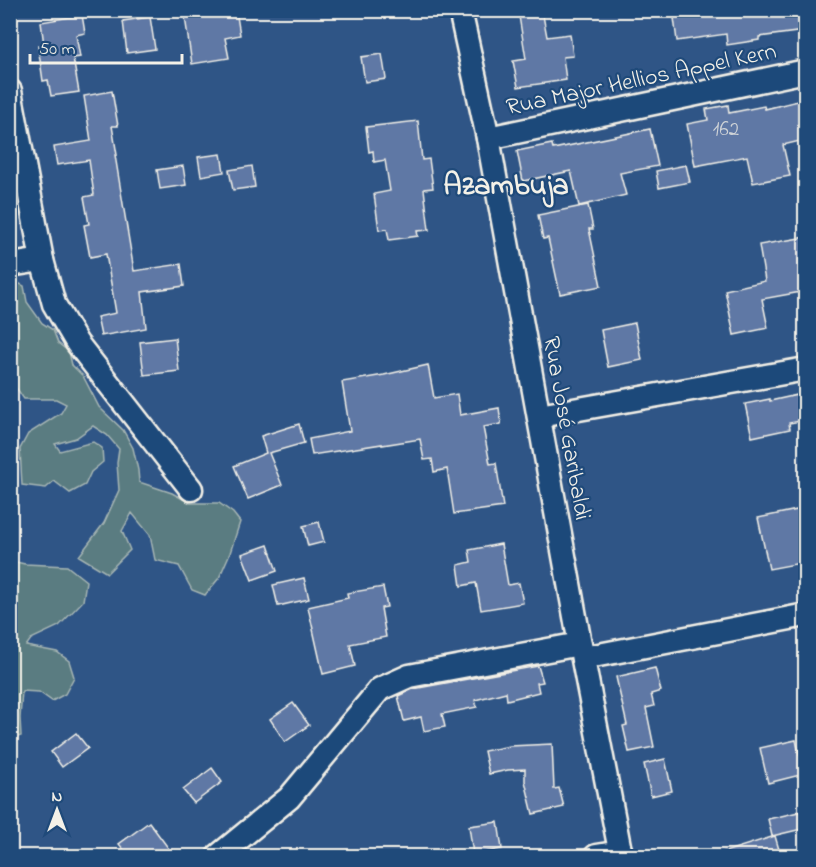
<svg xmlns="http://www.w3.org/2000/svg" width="816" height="867" font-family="'Indie Flower',sans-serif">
  <rect width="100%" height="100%" fill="#2f5586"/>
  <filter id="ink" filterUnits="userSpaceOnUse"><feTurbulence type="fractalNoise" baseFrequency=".0167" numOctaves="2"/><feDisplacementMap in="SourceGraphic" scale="12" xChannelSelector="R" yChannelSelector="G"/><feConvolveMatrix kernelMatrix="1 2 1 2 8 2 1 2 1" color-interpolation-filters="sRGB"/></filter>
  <g filter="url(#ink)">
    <g fill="#5a7c81" stroke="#a7b6b4" stroke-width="1.5">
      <polygon points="10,279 24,286 27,302 42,323 53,330 58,343 69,352 72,365 83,376 99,407 123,430 133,448 138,470 139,482 172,493 190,503 219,503 233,513 240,522 230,553 219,578 205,595 192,590 179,566 155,560 150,535 132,513 122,531 130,550 107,573 79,556 104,523 119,490 117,463 119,449 107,435 93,426 76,438 55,444 60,451 93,442 102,448 103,462 91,472 85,485 70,493 54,481 46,488 22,485 20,449 28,434 61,413 66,404 56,399 24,399 17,389 11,387"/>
      <polygon points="11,561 25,564 67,566 86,581 83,601 59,626 31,639 26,646 57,652 69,661 74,677 65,694 52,701 39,692 22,691 20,718 21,736 11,739"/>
    </g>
    <g fill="#5f78a5" stroke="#f4f1e8" stroke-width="1.5">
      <polygon points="184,10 236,10 240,35 225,38 229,58 192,64"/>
      <polygon points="518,10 542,10 547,37 570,34 573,56 563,57 566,80 518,87 513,61 526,59"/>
      <polygon points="673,10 801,10 804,31 759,37 759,40 727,45 726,34 677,41"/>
      <polygon points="82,15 85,33 76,35 80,57 73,58 79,92 51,96 48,80 43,81 38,46 44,45 41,22"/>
      <polygon points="150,17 155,49 127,53 123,21"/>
      <polygon points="382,54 386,79 365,82 361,57"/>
      <polygon points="112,91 118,126 112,126 117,155 115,155 134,271 181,264 184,286 142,292 146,328 101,336 97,317 116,313 106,254 90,257 84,225 89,224 84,197 94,195 89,160 57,165 54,147 91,141 84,96"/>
      <polygon points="806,99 806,129 801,130 804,140 783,145 790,176 753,183 747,156 695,166 687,124 708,120 706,109 728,105 729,113 764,106 765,109"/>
      <polygon points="418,121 422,160 429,159 433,188 424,189 429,230 417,231 418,236 389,240 387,229 379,230 374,194 390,191 385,160 374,162 373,151 369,152 366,127"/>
      <polygon points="650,129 658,166 620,173 626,195 579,206 571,171 523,181 517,151 552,144 553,149"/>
      <polygon points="221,154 224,172 201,176 198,157"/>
      <polygon points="686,165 690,182 659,188 656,171"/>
      <polygon points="183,166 186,185 160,189 157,170"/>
      <polygon points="252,166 255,187 233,190 229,170"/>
      <polygon points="588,205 593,229 589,229 601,286 560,294 548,238 543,239 538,215"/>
      <polygon points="806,237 806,291 762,299 768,328 734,335 725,290 765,281 759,245"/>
      <polygon points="635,323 642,360 608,367 601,330"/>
      <polygon points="175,338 179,371 144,375 140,342"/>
      <polygon points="428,365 434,398 457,394 460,415 499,408 501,424 483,427 490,464 496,463 503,507 454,514 447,469 434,472 432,459 424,460 420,439 382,445 382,444 312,455 309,439 350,431 342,382 384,375"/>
      <polygon points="806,393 806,420 789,423 790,429 752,437 745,404 770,399 770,401"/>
      <polygon points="299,424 304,443 269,453 282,485 248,499 234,466 266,453 261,436"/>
      <polygon points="802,509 806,524 806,562 769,569 758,518"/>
      <polygon points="319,522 324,542 308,546 303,526"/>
      <polygon points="501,544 508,585 519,583 523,603 481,610 476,583 461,586 458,565 471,562 469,550"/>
      <polygon points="268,545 277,571 252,580 242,554"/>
      <polygon points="304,578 309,599 278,606 273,585"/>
      <polygon points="383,587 387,607 381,608 386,637 350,644 355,666 323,674 308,607 348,598 347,593"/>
      <polygon points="538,666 543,682 537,683 539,692 507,700 506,692 475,700 477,707 442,714 445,727 424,731 421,717 404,721 398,696 413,689"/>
      <polygon points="655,668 661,691 651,694 654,706 646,708 654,747 629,752 623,726 627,725 616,677"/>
      <polygon points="293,703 309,725 285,742 270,719"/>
      <polygon points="76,733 88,748 62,767 51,752"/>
      <polygon points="796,740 804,774 768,783 760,748"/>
      <polygon points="552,744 554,789 559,788 564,807 533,814 525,781 525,769 508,770 489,774 484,751 510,746"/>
      <polygon points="665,759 672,791 651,796 644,764"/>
      <polygon points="212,768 222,782 194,803 183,790"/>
      <polygon points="803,811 806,828 772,836 768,819"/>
      <polygon points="149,822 169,849 159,856 129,856 119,844"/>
      <polygon points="498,822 502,849 473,854 469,826"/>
      <polygon points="775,836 780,853 768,856 721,856 721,853"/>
    </g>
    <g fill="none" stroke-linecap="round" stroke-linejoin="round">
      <defs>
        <g id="minor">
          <polyline points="460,10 488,138 580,644 621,856"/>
          <polyline points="10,91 42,260 54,304 77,343 191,489"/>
          <polyline points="488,138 806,71"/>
          <polyline points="10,265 42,260"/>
          <polyline points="539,416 806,369"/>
          <polyline points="583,658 806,615"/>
          <polyline points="218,856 289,798 380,689 409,676 580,644"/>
          <polyline points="596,856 621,852"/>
        </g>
      </defs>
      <use href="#minor" stroke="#f4f1e8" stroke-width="27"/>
      <use href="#minor" stroke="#1f4a7a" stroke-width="22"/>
    </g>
  </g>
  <g text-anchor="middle" stroke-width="4.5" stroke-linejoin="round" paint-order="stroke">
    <g font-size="21" fill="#cfd3d7">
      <text x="726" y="135">162</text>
    </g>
    <g font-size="24" fill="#f4f1e8" stroke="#1f4a7a">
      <text transform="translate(641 78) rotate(-12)" y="8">Rua Major Hellios Appel Kern</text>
      <text transform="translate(568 428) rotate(80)" y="8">Rua José Garibaldi</text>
    </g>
    <g font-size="30" font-weight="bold" fill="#f4f1e8" stroke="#1f4a7a">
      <text x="506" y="194">Azambuja</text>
    </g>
  </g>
  <rect width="816" height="867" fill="none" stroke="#1f4a7a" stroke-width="36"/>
  <rect x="18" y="18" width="780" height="831" fill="none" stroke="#f4f1e8" stroke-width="2" filter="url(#ink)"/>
  <g transform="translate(57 810)" stroke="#1f4a7a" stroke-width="4.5" paint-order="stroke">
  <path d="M0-4.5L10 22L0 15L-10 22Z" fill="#f4f1e8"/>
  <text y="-9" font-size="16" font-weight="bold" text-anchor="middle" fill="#f4f1e8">N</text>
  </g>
  <path d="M30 54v9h152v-9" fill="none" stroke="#f4f1e8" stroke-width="3"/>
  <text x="39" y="54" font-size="18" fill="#f4f1e8" stroke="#1f4a7a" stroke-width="4.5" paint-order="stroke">50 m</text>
</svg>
